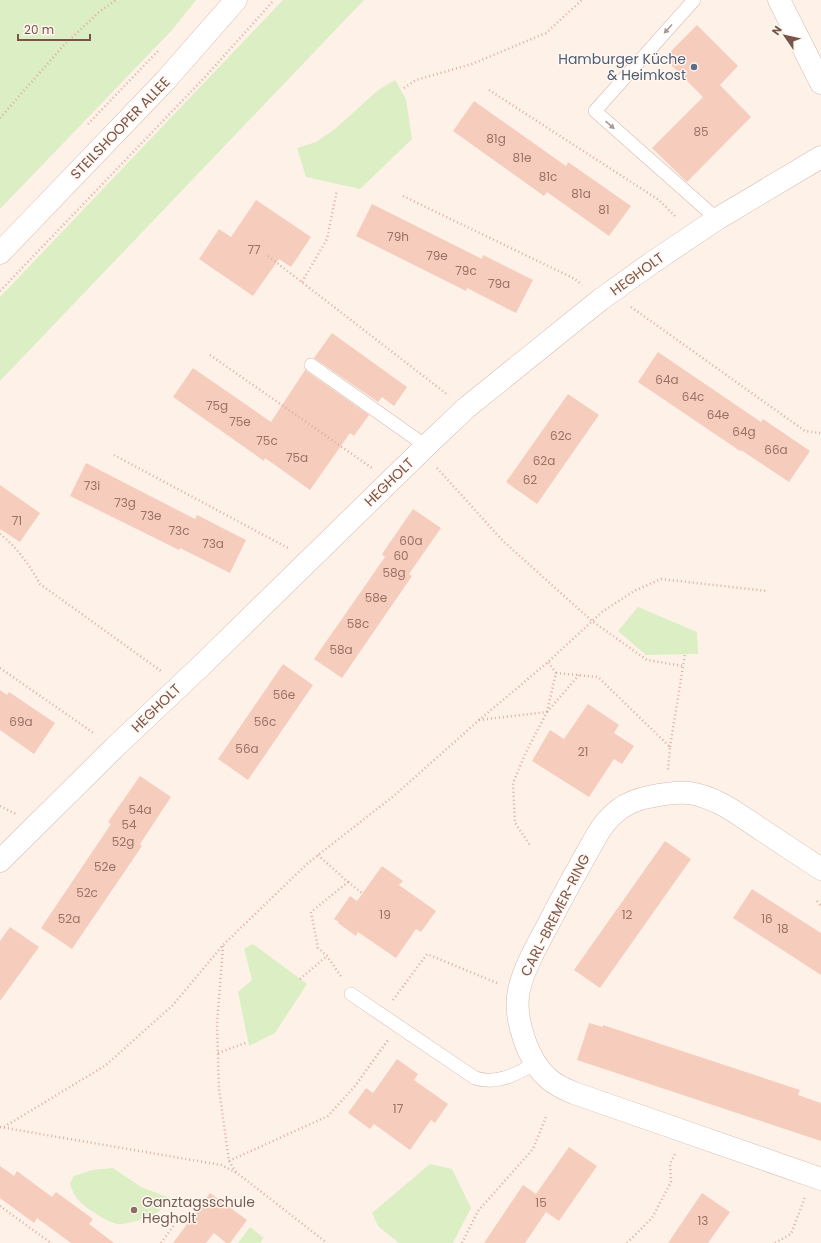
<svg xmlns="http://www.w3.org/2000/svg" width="821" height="1243" font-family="Poppins,sans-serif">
  <rect width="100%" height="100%" fill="#fef2e8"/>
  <g fill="#dbeec4">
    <polygon points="0,0 196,0 172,30 0,209"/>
    <polygon points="283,0 364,0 0,381 0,297"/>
    <polygon points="395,80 406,99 412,139 360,189 306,177 297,148 316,142 335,129 377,91"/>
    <polygon points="638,607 697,632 698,654 646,655 618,631"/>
    <polygon points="253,944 307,984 275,1033 249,1046 238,992 252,980 244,949"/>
    <polygon points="430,1164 452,1169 471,1208 453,1243 399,1243 378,1226 372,1213"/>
    <path d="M113 1168 141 1187 170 1198C161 1213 149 1219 132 1222 127 1223 122 1225 117 1224 109 1222 101 1217 95 1213 82 1205 73 1197 70 1183L74 1176 92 1170Z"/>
    <polygon points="250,1227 264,1238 260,1243 238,1243"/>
  </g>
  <g fill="#f6ccbd">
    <polygon points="697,25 738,66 720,85 751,117 687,182 652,148 703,97 664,58"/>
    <polygon points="474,101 566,166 568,162 631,206 609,236 547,192 544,196 453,131"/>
    <polygon points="256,200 311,237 291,267 279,259 253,296 199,259 219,229 231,237"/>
    <polygon points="372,204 482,259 483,255 533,280 516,313 467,288 466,291 356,236"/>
    <polygon points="332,333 407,387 394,406 382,397 378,402 314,358"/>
    <polygon points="658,352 761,422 763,419 810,451 789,482 741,450 740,451 638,382"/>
    <polygon points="193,368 271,422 305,370 369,415 354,436 350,433 310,490 265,458 264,461 173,397"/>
    <polygon points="568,394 599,415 537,504 506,482"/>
    <polygon points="86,463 195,519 197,515 246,540 230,573 180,548 179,550 70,496"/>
    <polygon points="0,485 40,513 20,542 0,529"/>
    <polygon points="413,509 441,528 409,574 412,576 342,678 314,659 385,557 382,554"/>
    <polygon points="283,664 313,685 248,780 218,759"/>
    <polygon points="0,690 7,695 9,692 55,723 34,754 0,730"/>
    <polygon points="588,704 619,725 614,733 634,746 622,764 614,759 589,797 532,761 550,730 564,739"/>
    <polygon points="140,776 171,797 140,844 142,846 72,949 41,928 111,824 108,822"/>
    <polygon points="665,841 691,859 600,988 574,970"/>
    <polygon points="382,866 403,881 399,885 436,911 421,932 416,929 396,958 358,932 356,936 338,923 339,922 334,919 350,896 357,901"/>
    <polygon points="752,889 821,933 821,975 733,918"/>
    <polygon points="10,927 39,947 0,1001 0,941"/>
    <polygon points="589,1023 603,1027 603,1025 800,1090 798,1095 821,1103 821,1141 577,1060"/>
    <polygon points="397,1059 418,1074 414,1080 448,1104 435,1123 431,1120 410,1150 374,1124 370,1129 348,1113 366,1088 373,1093"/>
    <polygon points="569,1147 597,1166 559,1221 546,1212 525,1243 484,1243 523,1185 536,1194"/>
    <polygon points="0,1166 14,1176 17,1171 52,1197 56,1192 93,1219 89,1224 114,1243 71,1243 37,1218 34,1223 0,1198"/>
    <polygon points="210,1193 247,1220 230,1243 226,1243 214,1233 206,1243 173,1243"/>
    <polygon points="702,1193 730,1212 708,1243 668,1243"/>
  </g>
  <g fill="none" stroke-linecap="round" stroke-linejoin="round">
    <defs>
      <g id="service">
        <polyline points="694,0 595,111 717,219"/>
        <polyline points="311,365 426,446"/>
        <path d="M351 994 475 1078C497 1085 517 1074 536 1063"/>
      </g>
      <g id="minor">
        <polyline points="0,861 114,748 202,665 426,446 466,408 600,300 653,262 717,219 821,157"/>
        <path d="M821 869C801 856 782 843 762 830 739 815 717 797 689 793 676 792 662 794 649 797 626 801 609 814 597 835 581 863 565 892 550 921 539 942 524 967 519 990 513 1018 528 1062 550 1080 557 1086 565 1089 574 1093L821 1179"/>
      </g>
      <polyline id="tertiary" points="779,0 821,83"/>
      <polyline id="secondary" points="0,253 165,81 236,0"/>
    </defs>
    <use href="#service" stroke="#d4baaf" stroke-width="14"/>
    <use href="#minor" stroke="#d4baaf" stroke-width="23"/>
    <use href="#tertiary" stroke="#d4baaf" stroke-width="23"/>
    <use href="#secondary" stroke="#dabbae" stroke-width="23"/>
    <g stroke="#dcae9f" stroke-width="2.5" stroke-dasharray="1 3" stroke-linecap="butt">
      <polyline points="404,88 416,80 472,64 546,33 582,0"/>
      <polyline points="489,90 659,200 677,218"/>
      <polyline points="0,118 64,45 99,12 116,0"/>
      <polyline points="88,124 158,51"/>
      <polyline points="403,196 575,279 582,285"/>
      <polyline points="268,256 448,395"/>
      <polyline points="302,282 327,239 337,190"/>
      <polyline points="0,291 206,76 274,0"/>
      <polyline points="631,307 805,431 821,433"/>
      <polyline points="210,355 372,468"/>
      <polyline points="114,455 288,548"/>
      <polyline points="437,468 503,541 592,621 647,660 683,666"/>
      <path d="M0 534C17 547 30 566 40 584L161 671"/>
      <polyline points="0,668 95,734"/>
      <polyline points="556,673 598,677 670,747 668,770"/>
      <polyline points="547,712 556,673 548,662"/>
      <polyline points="547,712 579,675"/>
      <polyline points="479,720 547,712 526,752 513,783 515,823 530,845"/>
      <polyline points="670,747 685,654"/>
      <polyline points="0,806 16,814"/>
      <polyline points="318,855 348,882 311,912 318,948 327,956 342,978"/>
      <polyline points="348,882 362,893"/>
      <polyline points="817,901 821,906"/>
      <polyline points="223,946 217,1024 219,1089 229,1161 236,1172"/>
      <polyline points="300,979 327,956"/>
      <polyline points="393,1000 427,954 497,983"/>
      <polyline points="218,1053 248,1042"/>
      <polyline points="0,1127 221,1165 237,1173 327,1243"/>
      <polyline points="4,1127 106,1065 173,1005 223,945 308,863 396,794 478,721 548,662 602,612 634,591 661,579 767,591"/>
      <polyline points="229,1161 328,1116 355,1086 388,1040"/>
      <polyline points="0,1206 51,1243"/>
      <polyline points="161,1243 180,1217"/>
      <polyline points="462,1243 478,1211 533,1149 546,1117"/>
      <polyline points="627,1243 652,1218 671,1182 670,1164 676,1152"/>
      <polyline points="775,1243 791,1234 805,1197"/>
    </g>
    <use href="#service" stroke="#fff" stroke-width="13"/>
    <use href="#minor" stroke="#fff" stroke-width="22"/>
    <use href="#tertiary" stroke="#fff" stroke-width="22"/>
    <use href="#secondary" stroke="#fff" stroke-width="22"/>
  </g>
  <defs><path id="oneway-solid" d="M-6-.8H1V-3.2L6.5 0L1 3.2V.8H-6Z"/></defs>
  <g fill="#b09892">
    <use href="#oneway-solid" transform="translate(668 29) rotate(132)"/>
    <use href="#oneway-solid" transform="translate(610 125) rotate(41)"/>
  </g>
  <circle fill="#5c6f8a" stroke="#fff7f0" stroke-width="1.5" cx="694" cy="67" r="4"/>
  <circle fill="#8d6e63" stroke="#fff7f0" stroke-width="1.5" cx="134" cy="1210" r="4"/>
  <g text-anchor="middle" stroke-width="3" stroke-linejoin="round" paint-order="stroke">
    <g font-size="12" fill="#9a7266">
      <text x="701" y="136">85</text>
      <text x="496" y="143">81g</text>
      <text x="522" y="162">81e</text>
      <text x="548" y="181">81c</text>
      <text x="581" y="198">81a</text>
      <text x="604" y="214">81</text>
      <text x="398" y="241">79h</text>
      <text x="254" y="254">77</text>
      <text x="437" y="260">79e</text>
      <text x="466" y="275">79c</text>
      <text x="499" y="288">79a</text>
      <text x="667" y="384">64a</text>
      <text x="693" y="401">64c</text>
      <text x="217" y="410">75g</text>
      <text x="718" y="419">64e</text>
      <text x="240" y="426">75e</text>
      <text x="744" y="436">64g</text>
      <text x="561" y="440">62c</text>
      <text x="267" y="445">75c</text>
      <text x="776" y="454">66a</text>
      <text x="297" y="462">75a</text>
      <text x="544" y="465">62a</text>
      <text x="530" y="484">62</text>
      <text x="92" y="490">73i</text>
      <text x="125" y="507">73g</text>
      <text x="151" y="520">73e</text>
      <text x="17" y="525">71</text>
      <text x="179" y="535">73c</text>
      <text x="411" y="545">60a</text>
      <text x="213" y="548">73a</text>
      <text x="401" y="560">60</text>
      <text x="394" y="577">58g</text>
      <text x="376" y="602">58e</text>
      <text x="358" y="628">58c</text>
      <text x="341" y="654">58a</text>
      <text x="284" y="699">56e</text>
      <text x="21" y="726">69a</text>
      <text x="265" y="726">56c</text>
      <text x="247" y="753">56a</text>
      <text x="583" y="756">21</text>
      <text x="140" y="814">54a</text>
      <text x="129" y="829">54</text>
      <text x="123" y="846">52g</text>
      <text x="105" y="871">52e</text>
      <text x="87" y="897">52c</text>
      <text x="385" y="919">19</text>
      <text x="627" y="919">12</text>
      <text x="69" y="923">52a</text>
      <text x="767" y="923">16</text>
      <text x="783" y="933">18</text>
      <text x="398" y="1113">17</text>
      <text x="541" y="1207">15</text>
      <text x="703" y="1225">13</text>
    </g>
    <g font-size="14" fill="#4e5e75" stroke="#fff7f0" text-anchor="end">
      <text x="686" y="64">Hamburger Küche<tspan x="686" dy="16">&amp; Heimkost</tspan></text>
    </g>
    <g font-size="14" fill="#7b5449" stroke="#fff7f0">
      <text transform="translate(120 128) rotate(-46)" y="5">STEILSHOOPER ALLEE</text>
      <text transform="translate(637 274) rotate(-36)" y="5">HEGHOLT</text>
      <text transform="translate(389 482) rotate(-44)" y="5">HEGHOLT</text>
      <text transform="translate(156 708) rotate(-44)" y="5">HEGHOLT</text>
      <text transform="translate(555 915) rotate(-63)" y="5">CARL-BREMER-RING</text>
    </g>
    <g font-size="14" fill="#785e54" stroke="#fff7f0" text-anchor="start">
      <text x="142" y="1207">Ganztagsschule<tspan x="142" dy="16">Hegholt</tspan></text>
    </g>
  </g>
  <g transform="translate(785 36) rotate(304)" stroke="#fff7f0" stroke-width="3" paint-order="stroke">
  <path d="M0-3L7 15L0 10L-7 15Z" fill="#7b5449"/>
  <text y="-6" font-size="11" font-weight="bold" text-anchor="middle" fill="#7b5449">N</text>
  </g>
  <path d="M18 34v6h72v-6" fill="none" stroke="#7b5449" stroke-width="2"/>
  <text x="24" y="34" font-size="12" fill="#7b5449" stroke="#fff7f0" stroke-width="3" paint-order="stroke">20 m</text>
</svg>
